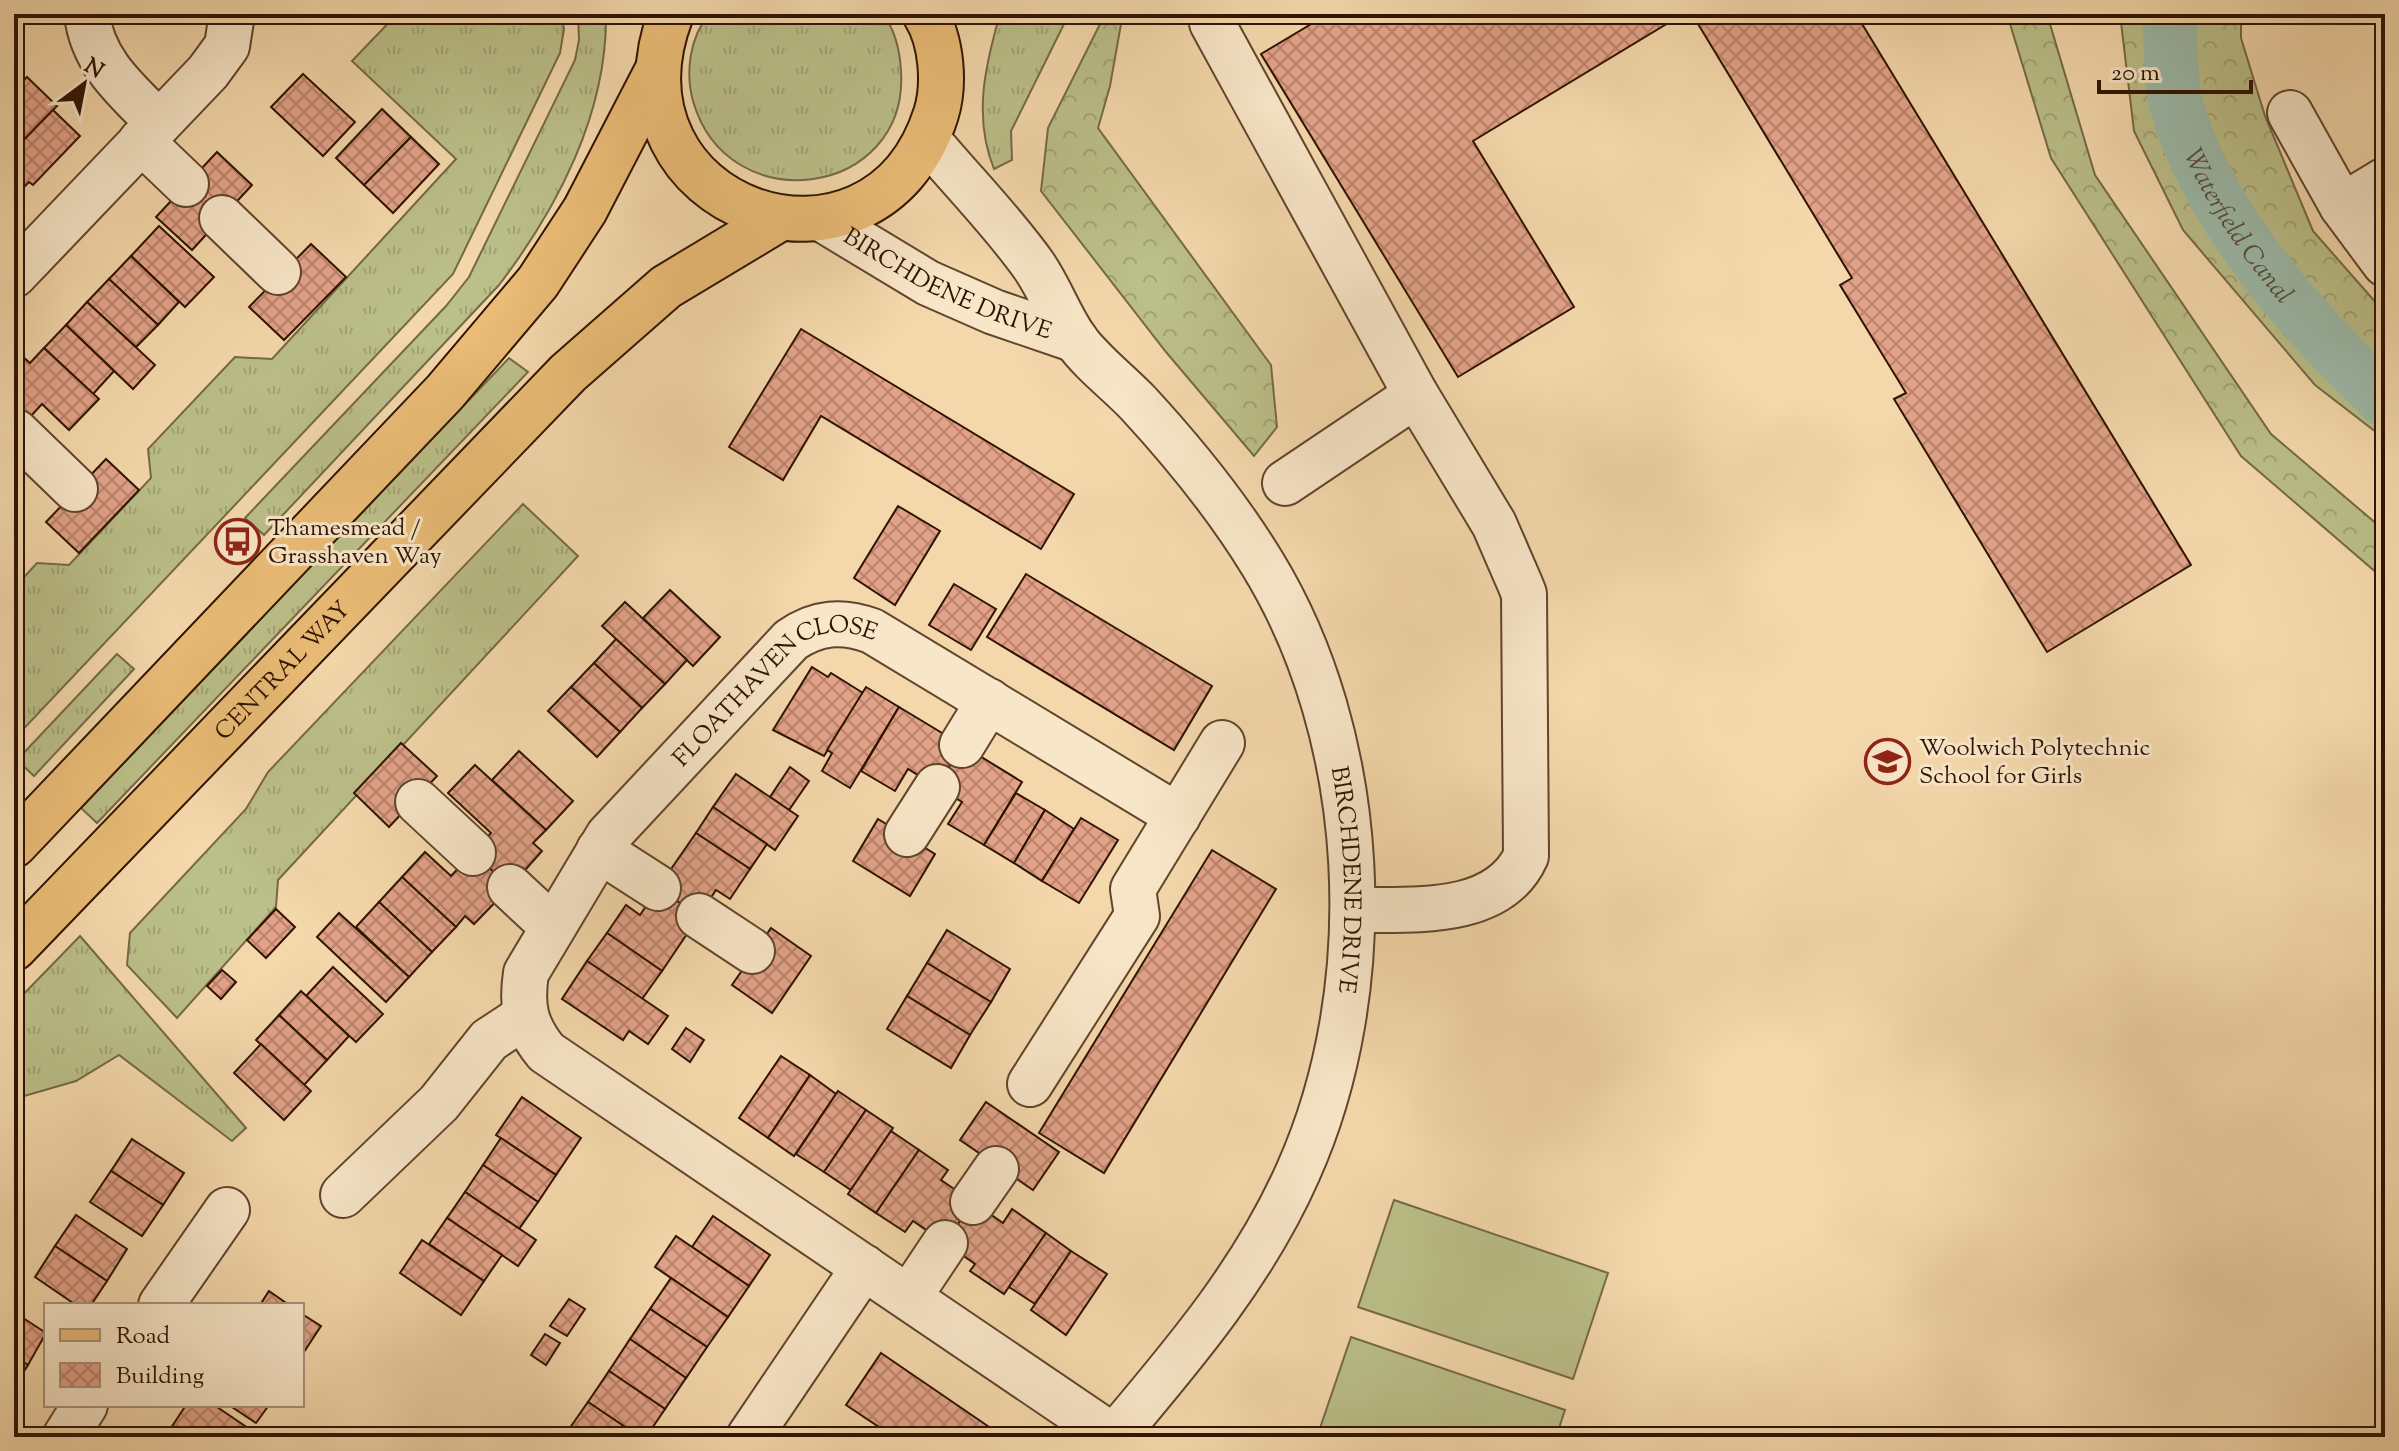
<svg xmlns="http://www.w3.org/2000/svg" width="2399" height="1451" font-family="'Sorts Mill Goudy',serif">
  <defs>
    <pattern id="grass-tufts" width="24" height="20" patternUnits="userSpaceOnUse" patternTransform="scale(2)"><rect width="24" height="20" fill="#bbbf89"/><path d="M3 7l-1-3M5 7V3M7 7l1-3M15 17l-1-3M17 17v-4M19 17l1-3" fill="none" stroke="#a1a375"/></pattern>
    <pattern id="forest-crowns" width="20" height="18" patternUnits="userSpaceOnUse" patternTransform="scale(2)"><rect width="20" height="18" fill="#bbbf89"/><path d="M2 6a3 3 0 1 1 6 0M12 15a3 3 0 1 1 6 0" fill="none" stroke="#a1a375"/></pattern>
    <pattern id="building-cross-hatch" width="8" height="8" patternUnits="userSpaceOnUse" patternTransform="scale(2)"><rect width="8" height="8" fill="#e3a288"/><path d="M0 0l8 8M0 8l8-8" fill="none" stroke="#b8836d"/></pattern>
  </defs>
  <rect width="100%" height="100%" fill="#f4d8ab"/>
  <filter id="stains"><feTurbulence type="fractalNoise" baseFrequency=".0025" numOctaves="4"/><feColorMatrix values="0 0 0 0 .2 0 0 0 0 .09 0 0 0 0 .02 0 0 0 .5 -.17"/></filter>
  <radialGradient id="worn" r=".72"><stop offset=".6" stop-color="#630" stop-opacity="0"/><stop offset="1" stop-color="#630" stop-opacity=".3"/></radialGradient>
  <g fill="url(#grass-tufts)" stroke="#756946" stroke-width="2">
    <polygon points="397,14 561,14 564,29 560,53 453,274 14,739 14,588 37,563 69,565 151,478 148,449 235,357 272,359 456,159 352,61"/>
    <path d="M578 14 606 15C607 114 557 209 499 285L264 535 245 518 446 306 469 277 575 60 579 40Z"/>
    <path d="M709 14H883C895 30 900 52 901 71 909 197 728 223 693 101 685 72 690 37 709 14Z"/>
    <path d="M1000 14H1069L1011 131 1012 160 994 169C973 117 985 66 1000 14Z"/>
    <polygon points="509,358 528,372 97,823 81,808"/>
    <polygon points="523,504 578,556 278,880 276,907 177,1018 127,965 130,933 246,809 268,772"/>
    <polygon points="117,654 134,669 34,776 17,760"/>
    <polygon points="80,936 246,1128 232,1141 119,1055 76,1081 14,1099 14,1038 20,1032 14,1025 14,1004"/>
  </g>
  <g fill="url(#forest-crowns)" stroke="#756946" stroke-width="2">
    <polygon points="1105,14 1137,14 1121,24 1110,86 1098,128 1271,365 1277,427 1254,456 1166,352 1041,191 1048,128"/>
    <polygon points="2007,14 2047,14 2095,175 2271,434 2385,531 2385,580 2241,456 2051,158"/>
    <polygon points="2120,14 2241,14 2241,38 2265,116 2313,231 2385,313 2385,439 2315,385 2183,230 2134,131"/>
  </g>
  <g fill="#bbbf89" stroke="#756946" stroke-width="2">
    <polygon points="1394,1200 1608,1273 1573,1379 1358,1307"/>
    <polygon points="1351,1337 1565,1410 1556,1437 1317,1437"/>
  </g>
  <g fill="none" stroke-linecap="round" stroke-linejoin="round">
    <path stroke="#9cbaaa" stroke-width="54" id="s1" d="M2168 14C2173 42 2169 72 2175 99 2202 210 2303 323 2385 400"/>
  </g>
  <g fill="url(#building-cross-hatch)" stroke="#2f1302" stroke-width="2">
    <polygon points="1328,14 1683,14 1473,141 1574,307 1458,377 1261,54"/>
    <polygon points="1692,14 1856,14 2191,565 2047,652 1894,399 1906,393 1840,285 1852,278"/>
    <polygon points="303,74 355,122 323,156 271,107"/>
    <polygon points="27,77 57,106 14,150 14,90"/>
    <polygon points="382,109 411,137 364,185 336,158"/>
    <polygon points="53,110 80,136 33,185 29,182 14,197 14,150"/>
    <polygon points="411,137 439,164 393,213 364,185"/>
    <polygon points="217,152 252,185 192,250 156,217"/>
    <polygon points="159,226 214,277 185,307 131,256"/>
    <polygon points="311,244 346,277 284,340 249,307"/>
    <polygon points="131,256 179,302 158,325 109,279"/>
    <polygon points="109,279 158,325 136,347 87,302"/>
    <polygon points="87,302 155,365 133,389 66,325"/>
    <polygon points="66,325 114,371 93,394 44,348"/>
    <polygon points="801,329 1074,494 1041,549 821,416 783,480 729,447"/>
    <polygon points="44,348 99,399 69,430 42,404 30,417 14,402 14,367 23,357 30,363"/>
    <polygon points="106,459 139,490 79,553 46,522"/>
    <polygon points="898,506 940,531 895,605 854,578"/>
    <polygon points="244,526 253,534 227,561 219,553"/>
    <polygon points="1026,574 1212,686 1174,750 987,637"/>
    <polygon points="954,584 996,609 971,650 929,625"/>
    <polygon points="670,590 720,637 693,666 643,618"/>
    <polygon points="625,602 687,660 665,684 602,626"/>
    <polygon points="616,639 665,684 642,708 594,663"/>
    <polygon points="594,663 642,708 620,732 571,687"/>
    <polygon points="812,667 828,677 831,673 863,693 824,756 773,730"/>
    <polygon points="571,687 620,732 597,757 548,711"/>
    <polygon points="866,687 899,707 850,788 822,771 832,753 827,750"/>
    <polygon points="899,707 962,745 937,787 908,769 895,791 861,771"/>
    <polygon points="401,743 437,776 389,827 354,793"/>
    <polygon points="962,745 1022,782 984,845 948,824 962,802 937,787"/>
    <polygon points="519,751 573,801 546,830 492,780"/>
    <polygon points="475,765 546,830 533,843 542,851 510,887 473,853 491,833 448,793"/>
    <polygon points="790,767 809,781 789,810 770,797"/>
    <polygon points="736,774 798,816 775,850 713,807"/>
    <polygon points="1016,793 1045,810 1014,863 984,845"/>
    <polygon points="713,807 767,844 750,869 696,833"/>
    <polygon points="1045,810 1074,829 1042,881 1014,863"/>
    <polygon points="1081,818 1118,840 1079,903 1042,881"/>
    <polygon points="878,819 935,854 910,896 853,861"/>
    <polygon points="696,833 750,869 730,899 716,890 699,916 658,888"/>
    <polygon points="1212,850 1276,889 1104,1173 1039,1133"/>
    <polygon points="425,852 451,876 473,853 510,887 474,924 465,916 456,927 402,877"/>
    <polygon points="402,877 456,927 432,952 379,902"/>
    <polygon points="658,888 699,916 662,971 607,933 626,905 640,915"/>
    <polygon points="379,902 432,952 409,977 356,927"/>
    <polygon points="276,909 295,927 266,958 247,940"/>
    <polygon points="339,913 409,977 386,1002 317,937"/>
    <polygon points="771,928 811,956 772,1013 732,985"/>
    <polygon points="947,930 1010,969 991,1002 927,963"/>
    <polygon points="607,933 662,971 642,999 587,961"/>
    <polygon points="587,961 668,1016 648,1044 629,1031 623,1040 562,999"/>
    <polygon points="927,963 991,1002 970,1035 907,996"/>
    <polygon points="333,967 383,1014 356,1042 306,996"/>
    <polygon points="222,970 236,982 221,999 207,986"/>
    <polygon points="301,991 349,1036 327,1060 279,1015"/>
    <polygon points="907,996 970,1035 951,1068 887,1029"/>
    <polygon points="279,1015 327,1060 304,1085 256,1040"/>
    <polygon points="686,1028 704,1040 690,1062 672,1049"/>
    <polygon points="261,1044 311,1091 284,1120 234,1073"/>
    <polygon points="781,1056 810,1075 768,1138 739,1118"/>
    <polygon points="810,1075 836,1094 794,1156 768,1138"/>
    <polygon points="838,1091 866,1110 824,1172 796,1154"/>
    <polygon points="522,1097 581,1138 556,1175 496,1135"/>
    <polygon points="986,1102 1059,1152 1033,1190 960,1140"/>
    <polygon points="866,1110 893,1128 851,1190 824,1172"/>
    <polygon points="891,1131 919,1150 876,1213 848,1194"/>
    <polygon points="501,1138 556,1175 538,1202 483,1165"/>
    <polygon points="132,1139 184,1173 163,1205 111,1171"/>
    <polygon points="919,1150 948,1170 941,1180 973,1202 945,1243 913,1221 905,1232 876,1213"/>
    <polygon points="483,1165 538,1202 519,1229 465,1192"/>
    <polygon points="111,1171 163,1205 142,1236 90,1202"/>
    <polygon points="465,1192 536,1240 518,1266 447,1218"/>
    <polygon points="973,1202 1003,1223 1012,1209 1046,1233 1004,1294 970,1271 975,1264 945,1243"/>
    <polygon points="76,1215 127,1249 107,1281 55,1246"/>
    <polygon points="713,1216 770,1255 749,1286 692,1247"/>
    <polygon points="447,1218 502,1255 484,1281 429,1244"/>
    <polygon points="1046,1233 1071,1251 1035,1304 1009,1287"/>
    <polygon points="676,1236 749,1286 728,1317 655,1267"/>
    <polygon points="422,1240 484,1281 461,1315 400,1273"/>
    <polygon points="55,1246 107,1281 91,1305 76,1305 35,1277"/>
    <polygon points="1071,1251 1107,1274 1066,1335 1031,1310"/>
    <polygon points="671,1278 728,1317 707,1347 650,1309"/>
    <polygon points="269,1291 289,1305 260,1305"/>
    <polygon points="569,1299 585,1309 567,1336 550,1326"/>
    <polygon points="650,1309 707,1347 686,1378 630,1339"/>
    <polygon points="14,1312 46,1333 28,1365 14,1357"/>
    <polygon points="302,1314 321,1326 302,1355"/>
    <polygon points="545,1334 560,1343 546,1365 531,1355"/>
    <polygon points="630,1339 686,1378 665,1409 609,1371"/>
    <polygon points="881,1353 995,1431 991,1437 894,1437 846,1405"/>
    <polygon points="14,1357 28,1365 14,1387"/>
    <polygon points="609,1371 665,1409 646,1437 640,1437 588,1402"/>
    <polygon points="588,1402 640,1437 575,1437 567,1432"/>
    <polygon points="186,1405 214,1405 248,1428 242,1437 165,1437"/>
    <polygon points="229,1405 269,1405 256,1423"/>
  </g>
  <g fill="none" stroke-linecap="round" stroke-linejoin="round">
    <defs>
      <g id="minor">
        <path d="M87 14C92 62 127 91 159 123"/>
        <path d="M1212 23 1416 395 1494 524 1520 584 1524 594 1526 856C1498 918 1411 909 1354 910"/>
        <polyline points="2290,113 2342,206 2385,264"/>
        <path id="s2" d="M928 140C962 181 1003 222 1034 266 1050 289 1059 316 1075 339 1091 362 1118 382 1138 403 1185 454 1226 504 1262 563 1369 737 1381 987 1298 1172 1254 1272 1184 1354 1114 1437"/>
        <polyline points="141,141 186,184"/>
        <polyline points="2342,206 2385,180"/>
        <polyline points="222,218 278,272"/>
        <path id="s3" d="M822 219 928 283 994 312 1076 340"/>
        <polyline points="14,275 208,72 227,46 232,14"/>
        <polyline points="16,432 75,489"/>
        <polyline points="1285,483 1416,395"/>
        <polyline points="962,745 989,701"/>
        <polyline points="418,802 473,853"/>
        <polyline points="907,834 937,787"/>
        <polyline points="599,850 658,888"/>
        <polyline points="510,887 553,927"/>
        <polyline points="699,916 752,951"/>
        <polyline points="1030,1084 1137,916 1133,889 1222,743"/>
        <polyline points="343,1195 439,1103 489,1040 524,1017"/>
        <polyline points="973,1202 996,1169"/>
        <polyline points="909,1297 945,1243"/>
        <polyline points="161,1305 227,1210"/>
        <polyline points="65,1437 85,1405"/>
        <polyline points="749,1437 864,1267"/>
        <path id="s4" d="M1114 1437 546 1052C525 1026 521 1006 526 973L608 836 791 640C817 622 842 620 872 631L1178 816"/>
      </g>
      <g id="major">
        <path d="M671 14C596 210 874 307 936 114 945 85 942 41 925 14"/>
        <polyline points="14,845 445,392 538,282 585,210 656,73"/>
        <path id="s5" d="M14 948 568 373 666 287 779 219"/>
      </g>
    </defs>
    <use href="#minor" stroke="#60442c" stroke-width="48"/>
    <use href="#major" stroke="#2f1302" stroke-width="48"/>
    <use href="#minor" stroke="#f8e6c8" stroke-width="44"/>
    <use href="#major" stroke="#eabc76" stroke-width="44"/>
  </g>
  <defs>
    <symbol id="bus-ring" viewBox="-11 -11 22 22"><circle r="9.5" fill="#f8e6c8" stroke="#8f2418" stroke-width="1.5"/><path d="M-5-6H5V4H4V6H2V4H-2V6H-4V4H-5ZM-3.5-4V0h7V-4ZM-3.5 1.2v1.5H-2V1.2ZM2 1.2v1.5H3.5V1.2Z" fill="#8f2418"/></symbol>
    <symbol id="school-ring" viewBox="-11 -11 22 22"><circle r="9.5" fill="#f8e6c8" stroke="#8f2418" stroke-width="1.5"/><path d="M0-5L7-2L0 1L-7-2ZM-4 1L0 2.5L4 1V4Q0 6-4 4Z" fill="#8f2418"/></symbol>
  </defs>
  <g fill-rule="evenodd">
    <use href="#bus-ring" x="212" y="516" width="51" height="51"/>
    <use href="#school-ring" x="1862" y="736" width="51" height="51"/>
  </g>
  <g text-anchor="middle" stroke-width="6" stroke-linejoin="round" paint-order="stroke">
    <g font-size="24" fill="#2f1302" stroke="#f8e6c8">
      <text dy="8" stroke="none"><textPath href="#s3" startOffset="142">BIRCHDENE DRIVE</textPath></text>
      <text dy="8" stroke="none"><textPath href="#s5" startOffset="386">CENTRAL WAY</textPath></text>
      <text dy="8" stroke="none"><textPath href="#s4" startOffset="1160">FLOATHAVEN CLOSE</textPath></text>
      <text dy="8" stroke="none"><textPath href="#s2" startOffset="874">BIRCHDENE DRIVE</textPath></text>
    </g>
    <g font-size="24" fill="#2f1302" stroke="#f8e6c8" text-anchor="start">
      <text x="268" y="535">Thamesmead /<tspan x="268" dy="28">Grasshaven Way</tspan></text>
      <text x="1919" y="755">Woolwich Polytechnic<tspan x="1919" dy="28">School for Girls</tspan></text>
    </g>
    <g font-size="26" font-style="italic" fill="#554d3d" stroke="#f8e6c8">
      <text dy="9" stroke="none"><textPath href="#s1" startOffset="228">Waterfield Canal</textPath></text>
    </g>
  </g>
  <rect width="2399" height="1451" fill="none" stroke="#f4d8ab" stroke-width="48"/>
  <rect x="16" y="16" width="2367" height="1419" fill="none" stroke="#2f1302" stroke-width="4"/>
  <rect x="24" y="24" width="2351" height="1403" fill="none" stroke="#2f1302" stroke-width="2"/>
  <rect x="44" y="1303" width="260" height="104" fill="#f8e6c8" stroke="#a89279" stroke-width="2"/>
  <rect x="60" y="1329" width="40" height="12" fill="#eabc76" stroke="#a89279" stroke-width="2"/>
  <text x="116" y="1343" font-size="24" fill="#2f1302">Road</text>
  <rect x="60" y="1363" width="40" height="24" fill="url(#building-cross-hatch)" stroke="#a89279" stroke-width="2"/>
  <text x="116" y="1383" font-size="24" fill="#2f1302">Building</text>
  <g transform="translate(84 84) rotate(32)" stroke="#f8e6c8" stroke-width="6" paint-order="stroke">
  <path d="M0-6L14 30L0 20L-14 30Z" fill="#2f1302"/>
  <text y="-12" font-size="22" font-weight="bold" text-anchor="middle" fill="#2f1302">N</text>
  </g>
  <path d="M2099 80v12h152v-12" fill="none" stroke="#2f1302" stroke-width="4"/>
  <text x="2111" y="80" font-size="24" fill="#2f1302" stroke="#f8e6c8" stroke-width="6" paint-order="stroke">20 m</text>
  <rect width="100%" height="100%" filter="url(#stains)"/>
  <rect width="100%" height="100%" fill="url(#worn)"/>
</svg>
